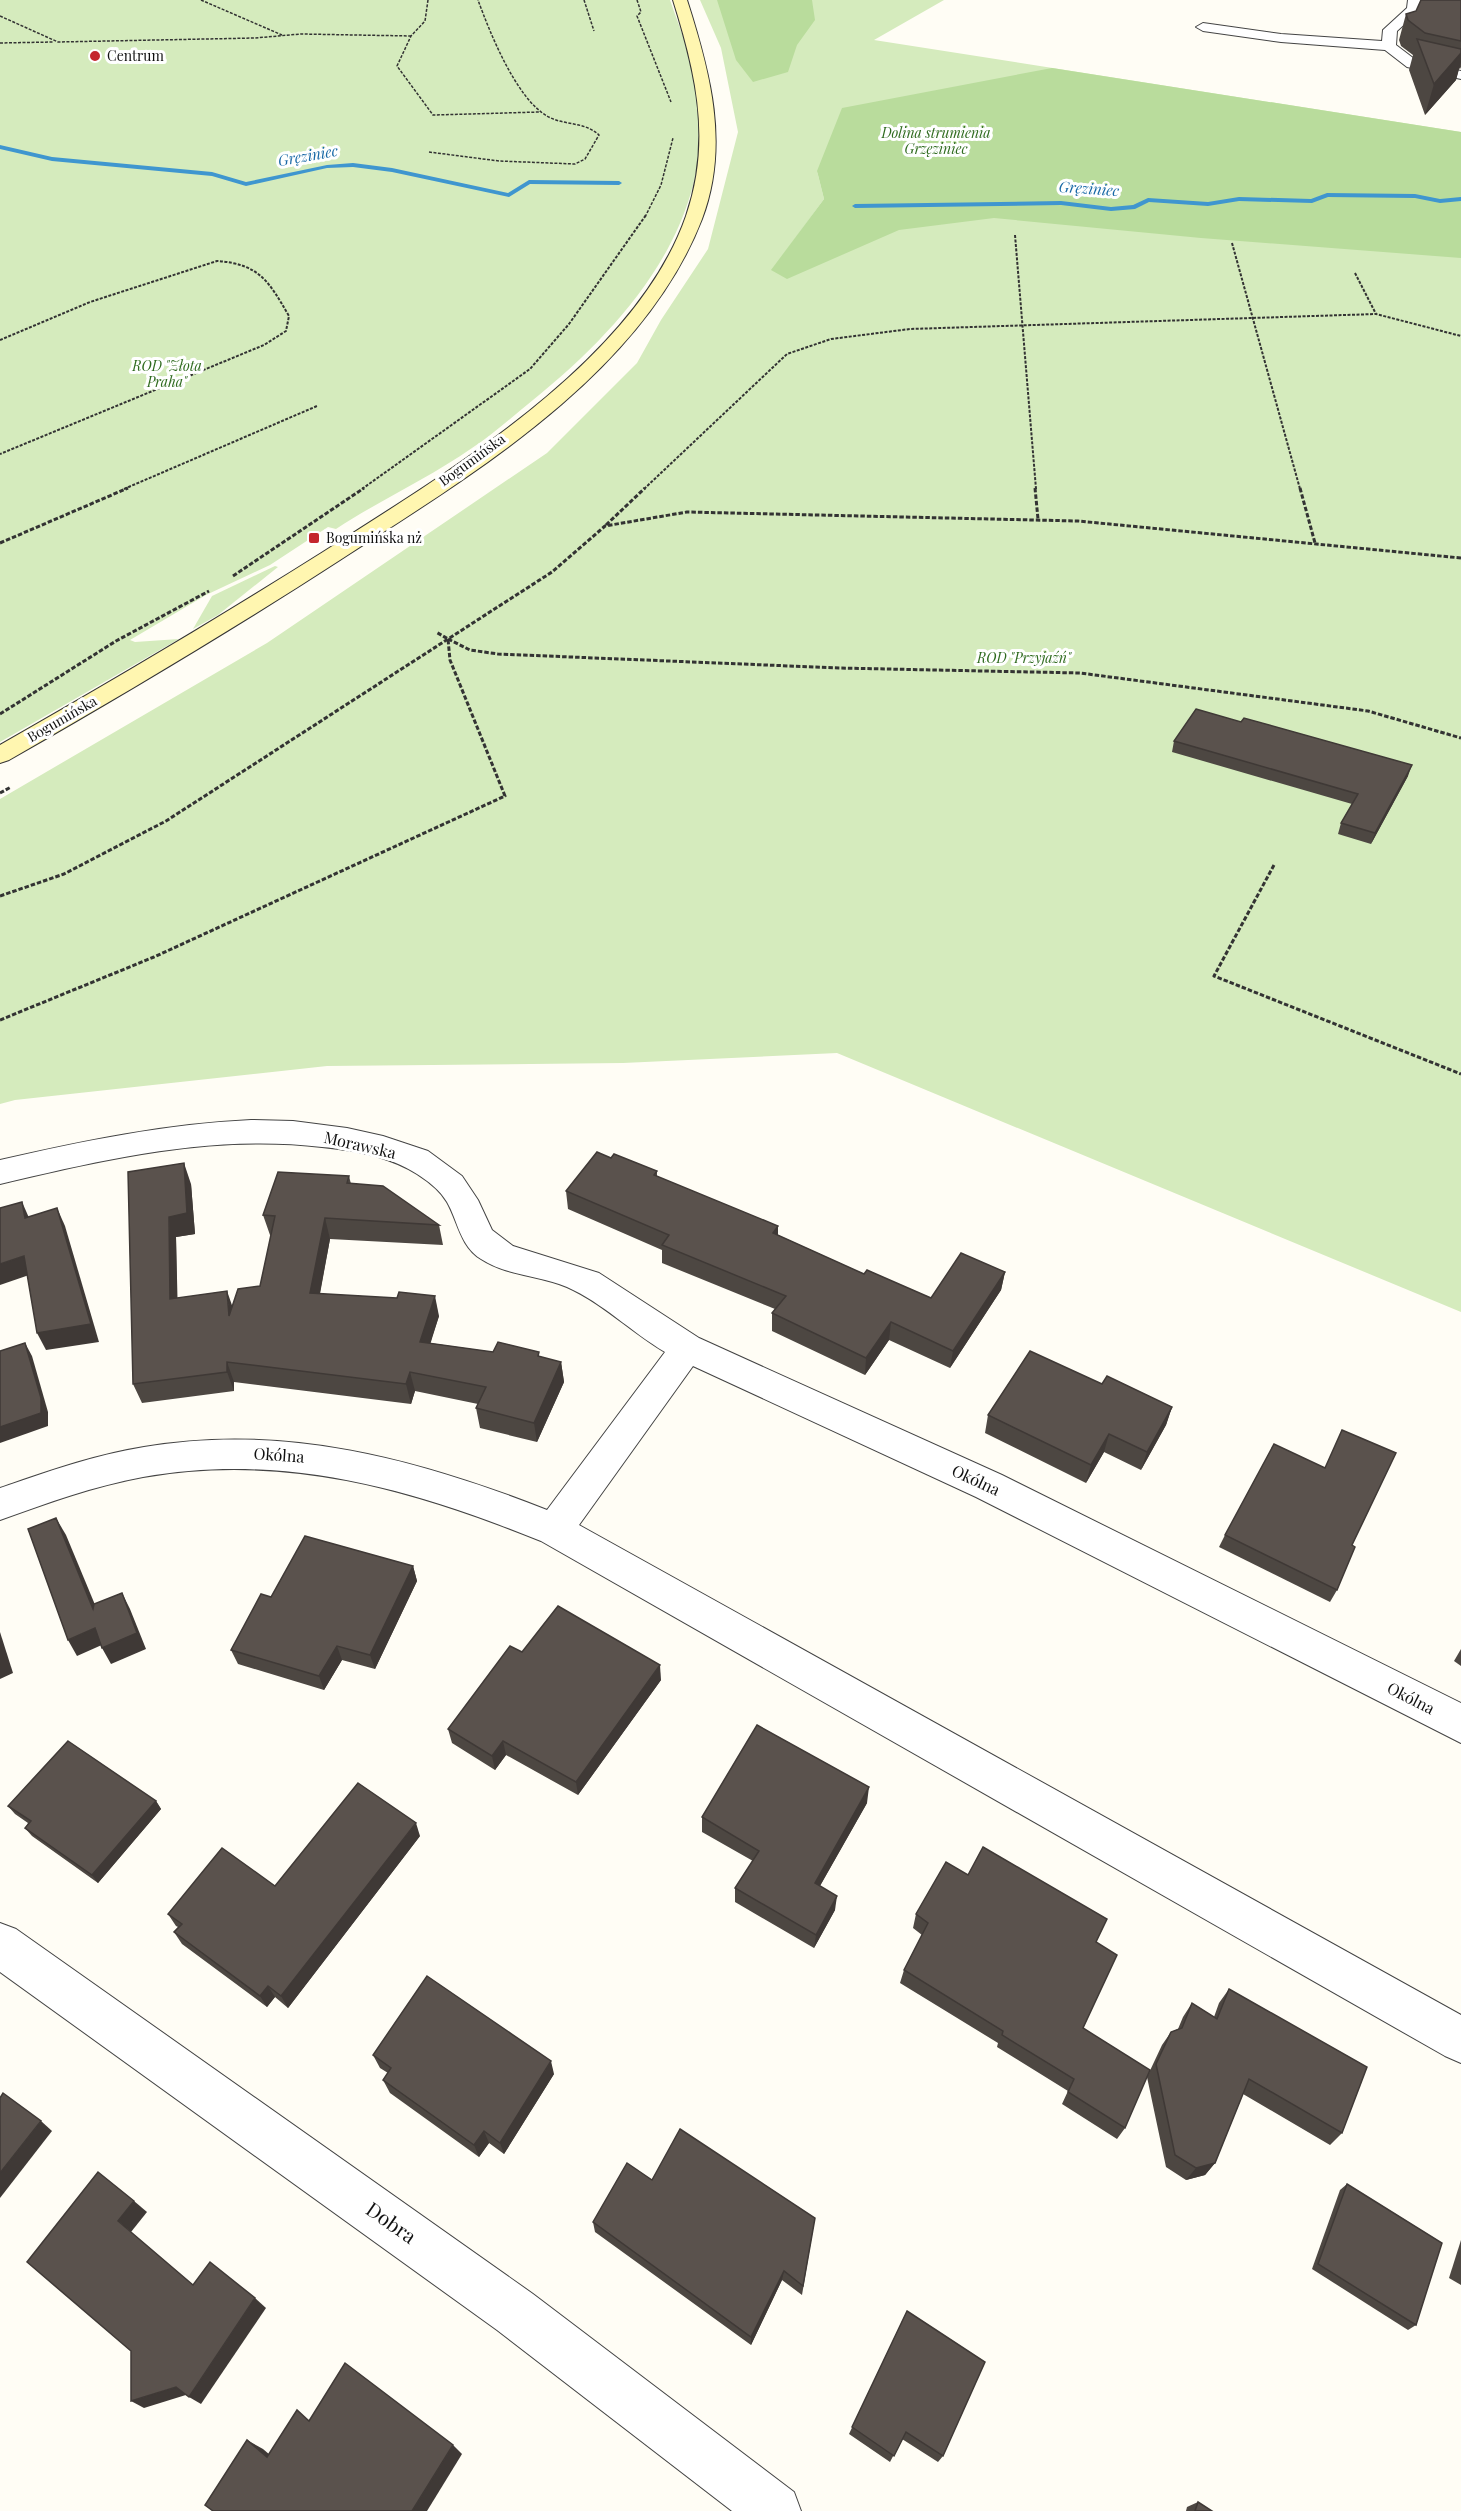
<svg xmlns="http://www.w3.org/2000/svg" width="1461" height="2511" font-family="'Playfair Display',serif">
  <rect width="100%" height="100%" fill="#fffdf5"/>
  <g fill="#d5ebbd" fill-rule="evenodd">
    <path d="M0 0H670C680 29 693 60 698 91 717 221 627 324 533 400 513 416 494 434 472 448 429 478 380 500 336 529L328 527 270 565 206 595 130 640 135 642 179 639 0 742Z"/>
    <path d="M700 0H944L874 40 1461 132V1312L837 1053 623 1063 327 1066 15 1100 0 1104V799L267 643 547 453 637 363 661 320 708 249 738 132 721 48ZM817 171 852 250 772 270 824 199Z"/>
    <polygon points="275,566 278,567 218,615 193,629 212,596"/>
  </g>
  <g fill="#b9dc9c">
    <polygon points="717,0 812,0 815,20 797,45 788,72 753,82 736,60"/>
    <polygon points="1052,68 1461,132 1461,258 1201,238 994,218 899,230 787,279 771,270 824,199 817,171 842,108"/>
  </g>
  <g fill="none" stroke-linecap="round" stroke-linejoin="round">
    <g fill="#3f96cf" fill-rule="evenodd">
      <polygon points="0,145 52,157 212,172 246,182 327,165 353,163 392,168 508,193 529,180 619,181 622,183 619,185 530,184 509,197 392,172 353,167 327,168 246,186 212,176 52,161 0,149"/>
      <polygon points="1327,193 1415,194 1440,199 1461,197 1461,201 1440,203 1415,198 1328,197 1312,203 1239,201 1208,206 1149,202 1135,209 1111,211 1061,205 855,208 852,206 855,204 1061,201 1111,207 1133,205 1148,198 1208,202 1239,197 1311,199"/>
    </g>
    <defs>
      <g id="street">
        <polygon points="1408,0 1422,0 1418,12 1397,31 1396,45 1417,61 1461,71 1461,79 1407,67 1385,50 1281,42 1203,31 1196,27 1203,23 1281,34 1382,41 1383,30 1407,8"/>
        <path d="M251 1120 293 1121 347 1128 383 1136 428 1151 462 1176 478 1200 492 1230 513 1246 599 1273 699 1338 1002 1475 1461 1703V1743L976 1497 693 1366 579 1525 1461 2015V2063L1445 2056 541 1541C412 1489 284 1452 143 1477 94 1486 47 1503 0 1520V1488C47 1472 94 1455 144 1447 284 1423 418 1459 547 1510L665 1352C631 1332 603 1303 567 1287 539 1275 507 1276 481 1259 460 1246 458 1221 447 1202 440 1190 428 1181 417 1174 389 1156 354 1150 322 1147 212 1134 106 1159 0 1184V1160C83 1141 165 1124 251 1120Z"/>
        <polygon points="0,1923 16,1929 533,2294 794,2492 801,2511 732,2511 497,2330 0,1972"/>
      </g>
      <path id="secondary" d="M673 0H687C710 72 730 145 702 219 642 374 473 474 340 560 232 630 121 696 9 760L0 763V745C109 683 217 619 323 552 448 472 635 362 686 216 712 141 696 73 673 0Z"/>
    </defs>
    <use href="#street" stroke="#444" stroke-width="2"/>
    <use href="#secondary" stroke="#333" stroke-width="2"/>
    <g stroke="#333" stroke-width="1.5" stroke-dasharray="3 1.5" stroke-linecap="butt">
      <polyline points="201,0 282,35"/>
      <polyline points="428,0 425,21 411,36 397,66 433,115 540,112"/>
      <polyline points="584,0 594,31"/>
      <polyline points="637,0 641,12 637,16 671,102"/>
      <polyline points="0,16 58,42 255,38 301,34 411,36"/>
      <polyline points="0,43 54,42"/>
      <path d="M429 152 499 161 575 164 585 159 599 135C584 121 564 126 547 116 516 98 490 33 478 0"/>
      <polyline points="645,217 661,185 673,138"/>
    </g>
    <g stroke="#333" stroke-width="2" stroke-dasharray="3 1.5" stroke-linecap="butt">
      <polyline points="1015,235 1036,489"/>
      <polyline points="1232,243 1300,489"/>
      <polyline points="1355,273 1376,314"/>
      <path d="M0 340 90 302 217 261C260 264 269 282 289 316L286 331 264 345 0 454"/>
      <polyline points="124,489 317,406"/>
      <polyline points="362,489 530,369 569,324 646,215"/>
      <polyline points="644,489 787,354 831,339 910,329 1376,314 1461,336"/>
    </g>
    <g stroke="#333" stroke-width="3" stroke-dasharray="4.5 2" stroke-linecap="butt">
      <polyline points="1035,488 1038,519"/>
      <polyline points="1300,488 1315,543"/>
      <polyline points="606,525 645,488"/>
      <polyline points="0,543 128,488"/>
      <polyline points="1461,558 1078,521 687,512 605,526 552,572 448,639 470,650 498,654 839,668 1080,673 1368,711 1461,738"/>
      <polyline points="233,576 364,488"/>
      <polyline points="0,714 116,641 209,591"/>
      <polyline points="0,793 11,787"/>
      <polyline points="1274,865 1214,976 1461,1074"/>
      <polyline points="0,896 64,874 166,821 448,639"/>
      <polyline points="0,1020 154,957 505,796 450,660 448,639 436,632"/>
    </g>
    <use href="#street" fill="#fff" fill-rule="evenodd"/>
    <use href="#secondary" fill="#fff6b0" fill-rule="evenodd"/>
  </g>
  <g fill="#4d4742">
    <polygon points="1461,0 1461,67 1460,69 1459,68 1456,80 1425,115 1409,70 1413,55 1401,46 1399,40 1406,14 1416,11"/>
    <polygon points="1174,741 1408,776 1371,844 1338,834 1341,823 1352,804 1172,752"/>
    <polygon points="611,1158 657,1171 657,1176 778,1235 864,1274 931,1298 1005,1272 1001,1290 950,1368 889,1340 865,1375 772,1331 772,1313 775,1309 662,1263 662,1250 568,1209 566,1191"/>
    <polygon points="349,1176 351,1184 439,1225 443,1245 330,1239 320,1294 439,1316 430,1343 493,1352 540,1357 561,1362 564,1382 537,1442 480,1428 476,1408 478,1404 415,1391 411,1404 234,1382 234,1391 142,1403 133,1384 191,1184 195,1234 176,1237 177,1298 233,1306 260,1286 271,1235 270,1235 263,1215"/>
    <polygon points="1102,1384 1172,1407 1166,1425 1141,1470 1104,1452 1086,1483 985,1433 988,1415"/>
    <polygon points="1225,1535 1352,1545 1337,1590 1330,1602 1219,1547"/>
    <polygon points="413,1566 417,1581 375,1669 342,1660 324,1690 238,1664 231,1650 271,1597"/>
    <polygon points="1461,1649 1461,1666 1454,1661"/>
    <polygon points="522,1652 661,1680 578,1795 506,1755 495,1770 452,1743 448,1729"/>
    <polygon points="156,1801 161,1809 98,1883 32,1836 25,1828 28,1823 15,1814 8,1806"/>
    <polygon points="867,1803 820,1886 835,1910 814,1948 735,1902 735,1888 753,1861 702,1832 702,1817"/>
    <polygon points="420,1836 288,2008 275,1997 267,2007 182,1944 174,1932 178,1927 176,1926 168,1914 275,1886"/>
    <polygon points="968,1875 1096,1942 1083,2028 1125,2128 1117,2139 1062,2104 1068,2091 997,2047 998,2043 900,1983 904,1970 922,1935 913,1928 916,1914"/>
    <polygon points="1229,1989 1342,2133 1330,2145 1243,2094 1215,2163 1205,2175 1186,2180 1166,2167 1147,2077 1162,2045 1171,2032 1178,2029 1183,2017 1192,2003 1214,2017 1219,2003"/>
    <polygon points="373,2055 554,2074 504,2154 489,2143 479,2157 390,2093 383,2080 388,2073 380,2068"/>
    <polygon points="652,2180 815,2218 802,2295 782,2280 751,2345 595,2232 593,2222"/>
    <polygon points="1347,2184 1416,2325 1408,2330 1312,2269 1340,2190"/>
    <polygon points="1461,2240 1461,2285 1449,2278"/>
    <polygon points="907,2311 943,2456 938,2462 902,2439 890,2462 849,2434"/>
    <polygon points="1198,2502 1212,2511 1186,2511 1187,2507"/>
  </g>
  <g fill="#3f3936">
    <polygon points="1461,53 1461,62 1456,80 1425,115 1434,84"/>
    <polygon points="1412,765 1408,776 1371,844 1375,833"/>
    <polygon points="184,1163 191,1184 195,1234 176,1237 178,1319 170,1299 169,1217"/>
    <polygon points="22,1202 30,1220 25,1218"/>
    <polygon points="57,1208 65,1226 99,1342 46,1350 37,1333"/>
    <polygon points="325,1218 330,1239 316,1313 310,1293"/>
    <polygon points="778,1226 778,1244 773,1233"/>
    <polygon points="24,1256 32,1274 0,1285 0,1264"/>
    <polygon points="1005,1272 1001,1290 950,1368 953,1351"/>
    <polygon points="227,1291 234,1311 229,1316"/>
    <polygon points="435,1296 439,1316 425,1361 420,1342"/>
    <polygon points="891,1322 889,1340 865,1375 866,1358"/>
    <polygon points="25,1343 32,1356 48,1412 48,1426 0,1443 0,1427"/>
    <polygon points="227,1362 234,1382 234,1391 227,1372"/>
    <polygon points="561,1362 564,1382 537,1442 534,1423"/>
    <polygon points="410,1372 415,1391 411,1404 406,1384"/>
    <polygon points="1172,1407 1166,1425 1141,1470 1147,1452"/>
    <polygon points="1109,1434 1104,1452 1086,1483 1091,1465"/>
    <polygon points="56,1518 66,1535 103,1624 93,1609"/>
    <polygon points="413,1566 417,1581 375,1669 370,1655"/>
    <polygon points="122,1593 130,1609 146,1649 111,1664 102,1648"/>
    <polygon points="95,1628 104,1644 77,1656 68,1640"/>
    <polygon points="0,1632 13,1673 0,1679"/>
    <polygon points="337,1646 342,1660 324,1690 319,1676"/>
    <polygon points="660,1665 661,1680 578,1795 576,1782"/>
    <polygon points="503,1741 506,1755 495,1770 492,1756"/>
    <polygon points="869,1787 867,1803 813,1898 815,1883"/>
    <polygon points="156,1801 161,1809 98,1883 92,1875"/>
    <polygon points="416,1823 420,1836 288,2008 281,1996"/>
    <polygon points="837,1896 835,1910 814,1948 816,1935"/>
    <polygon points="268,1986 275,1997 267,2007 260,1996"/>
    <polygon points="551,2061 554,2074 504,2154 500,2143"/>
    <polygon points="41,2121 52,2131 0,2198 0,2173"/>
    <polygon points="484,2131 489,2143 479,2157 474,2145"/>
    <polygon points="1215,2163 1205,2175 1186,2180 1196,2168"/>
    <polygon points="134,2201 147,2212 131,2232 118,2221"/>
    <polygon points="784,2271 782,2280 751,2345 751,2337"/>
    <polygon points="255,2298 266,2308 201,2404 189,2397"/>
    <polygon points="176,2387 189,2394 144,2408 131,2401"/>
    <polygon points="247,2440 263,2449 283,2466 267,2457"/>
    <polygon points="453,2445 462,2454 427,2511 412,2511"/>
  </g>
  <g fill="#5a524d" stroke="#3f3936" stroke-width="1.5">
    <polygon points="1421,0 1461,0 1461,41 1425,33 1408,20 1406,14 1416,11"/>
    <polygon points="1417,39 1461,49 1461,53 1434,84"/>
    <polygon points="1196,709 1241,722 1244,718 1412,765 1375,833 1341,823 1358,794 1174,741"/>
    <polygon points="597,1152 611,1158 614,1154 657,1171 654,1175 778,1226 773,1233 864,1274 867,1270 931,1298 961,1253 1005,1272 953,1351 891,1322 866,1358 772,1313 786,1296 662,1245 669,1235 566,1191"/>
    <polygon points="184,1163 187,1213 169,1217 170,1299 227,1291 229,1316 238,1289 260,1286 275,1216 263,1215 278,1172 349,1176 347,1183 383,1186 439,1225 325,1218 310,1293 397,1298 399,1292 435,1296 420,1342 493,1352 498,1342 539,1352 538,1356 561,1362 534,1423 476,1408 486,1387 410,1372 406,1384 227,1362 227,1372 133,1384 128,1172"/>
    <polygon points="22,1202 25,1218 57,1208 91,1324 37,1333 24,1256 0,1264 0,1208"/>
    <polygon points="25,1343 41,1398 41,1413 0,1427 0,1351"/>
    <polygon points="1030,1351 1102,1384 1107,1376 1172,1407 1147,1452 1109,1434 1091,1465 988,1415"/>
    <polygon points="1342,1430 1396,1453 1352,1545 1355,1547 1337,1590 1225,1535 1274,1444 1325,1468"/>
    <polygon points="56,1518 93,1609 94,1604 122,1593 137,1633 102,1648 95,1628 68,1640 28,1529"/>
    <polygon points="305,1536 413,1566 370,1655 337,1646 319,1676 231,1650 261,1594 271,1597"/>
    <polygon points="558,1606 660,1665 576,1782 503,1741 492,1756 448,1729 510,1646 522,1652"/>
    <polygon points="757,1725 869,1787 815,1883 837,1896 816,1935 735,1888 759,1851 702,1817"/>
    <polygon points="68,1741 156,1801 92,1875 25,1828 31,1821 8,1806"/>
    <polygon points="358,1783 416,1823 281,1996 268,1986 260,1996 174,1932 182,1924 168,1914 222,1848 275,1886"/>
    <polygon points="983,1847 1107,1919 1096,1942 1117,1955 1083,2028 1150,2070 1125,2128 1068,2092 1074,2079 1002,2035 1003,2031 904,1970 928,1923 916,1914 946,1862 968,1875"/>
    <polygon points="427,1976 551,2061 500,2143 484,2131 474,2145 383,2080 391,2068 373,2055"/>
    <polygon points="1229,1989 1367,2067 1342,2133 1249,2079 1215,2163 1196,2168 1175,2155 1156,2064 1171,2032 1182,2028 1192,2003 1217,2019"/>
    <polygon points="3,2093 41,2121 0,2173 0,2098"/>
    <polygon points="680,2129 815,2218 803,2286 784,2271 751,2337 593,2222 627,2163 652,2180"/>
    <polygon points="98,2172 134,2201 118,2221 193,2285 210,2262 255,2298 189,2397 176,2387 131,2401 131,2351 27,2262"/>
    <polygon points="1347,2184 1442,2243 1416,2325 1318,2264"/>
    <polygon points="907,2311 985,2362 943,2456 906,2432 894,2456 852,2427"/>
    <polygon points="345,2363 453,2445 412,2511 213,2511 205,2505 247,2440 267,2457 297,2410 309,2421"/>
    <polygon points="1198,2502 1212,2511 1195,2511"/>
  </g>
  <g fill="#c4262e" stroke="#fff" stroke-width="2">
    <circle cx="95" cy="56" r="6"/>
    <rect x="308" y="532" width="12" height="12" rx="3"/>
  </g>
  <g text-anchor="middle" stroke-width="6" stroke-linejoin="round" paint-order="stroke">
    <g font-size="14" fill="#111" stroke="#fff" text-anchor="start">
      <text x="107" y="61">Centrum</text>
      <text x="326" y="543">Bogumińska nż</text>
    </g>
    <g font-size="14" font-style="italic" fill="#2f6b1f" stroke="#fff">
      <text x="936" y="138">Dolina strumienia<tspan x="936" dy="16">Grzęziniec</tspan></text>
      <text x="167" y="371">ROD "Złota<tspan x="167" dy="16">Praha"</tspan></text>
      <text x="1024" y="663">ROD "Przyjaźń"</text>
    </g>
    <g font-size="14" fill="#111" stroke="#fff">
      <text transform="translate(472 460) rotate(-36)" y="5">Bogumińska</text>
      <text transform="translate(62 719) rotate(-30)" y="5">Bogumińska</text>
    </g>
    <g font-size="15" font-style="italic" fill="#1768a6" stroke="#fff">
      <text transform="translate(308 156) rotate(-10)" y="5">Gręziniec</text>
      <text transform="translate(1089 189) rotate(4)" y="5">Gręziniec</text>
    </g>
    <g font-size="16" fill="#111" stroke="#fff">
      <text transform="translate(360 1145) rotate(13)" y="6">Morawska</text>
      <text transform="translate(279 1455) rotate(4)" y="6">Okólna</text>
      <text transform="translate(976 1480) rotate(25)" y="6">Okólna</text>
      <text transform="translate(1411 1698) rotate(27)" y="6">Okólna</text>
    </g>
    <g font-size="20" fill="#111" stroke="#fff">
      <text transform="translate(391 2223) rotate(35)" y="7">Dobra</text>
    </g>
  </g>
</svg>
